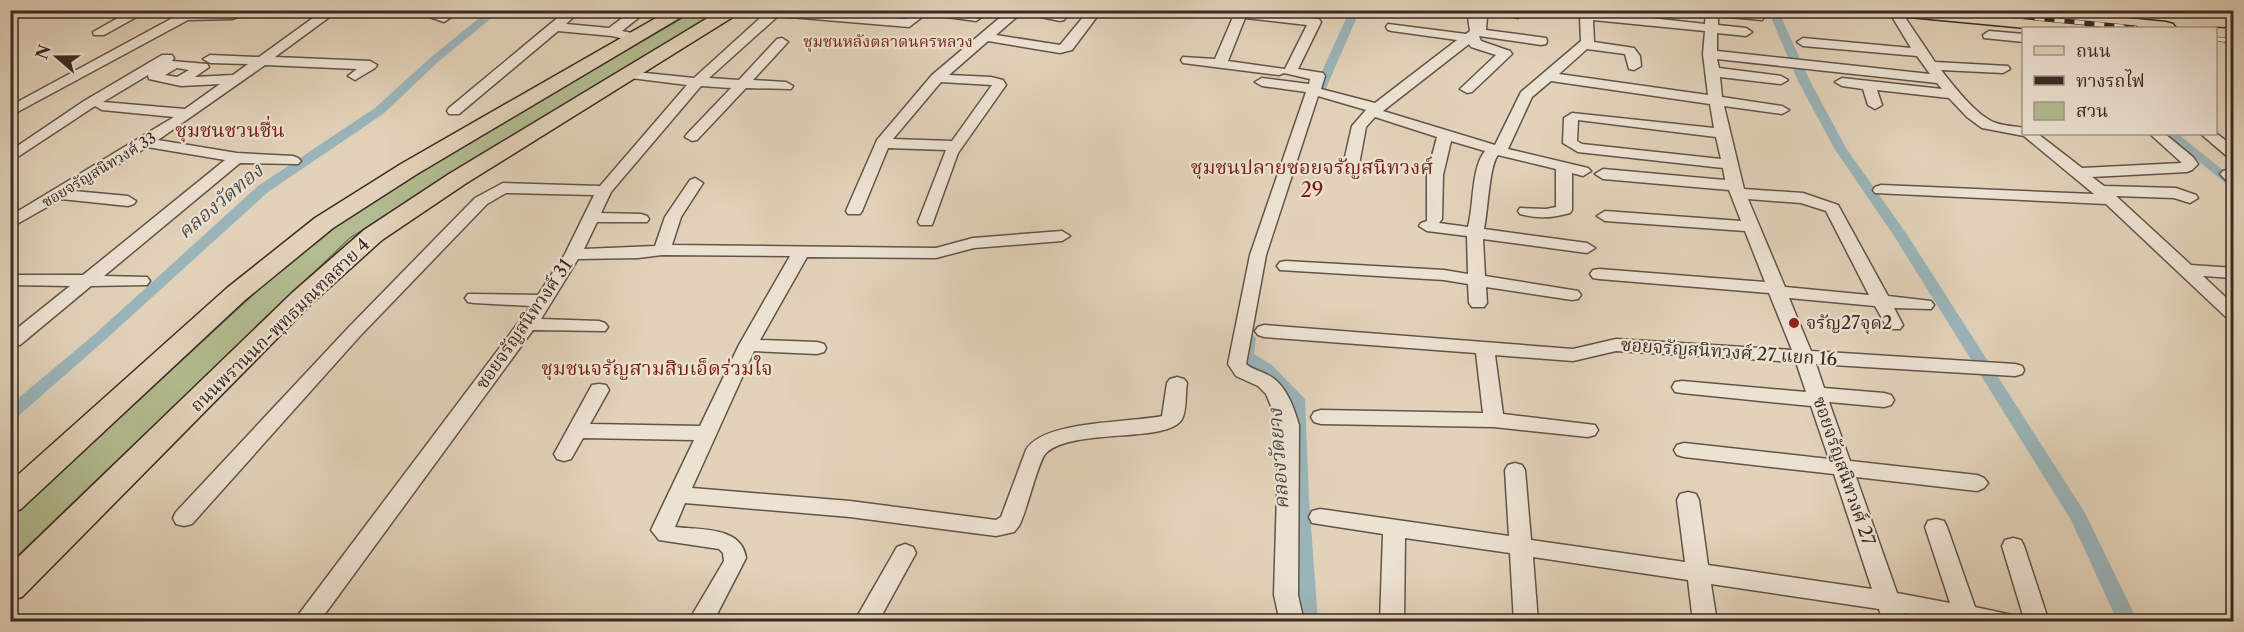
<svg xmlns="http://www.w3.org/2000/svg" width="2244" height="632" font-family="'Libre Caslon Text','Noto Serif Thai',serif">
  <rect width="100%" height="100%" fill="#e2d2b9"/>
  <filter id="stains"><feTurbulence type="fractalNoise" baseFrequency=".00333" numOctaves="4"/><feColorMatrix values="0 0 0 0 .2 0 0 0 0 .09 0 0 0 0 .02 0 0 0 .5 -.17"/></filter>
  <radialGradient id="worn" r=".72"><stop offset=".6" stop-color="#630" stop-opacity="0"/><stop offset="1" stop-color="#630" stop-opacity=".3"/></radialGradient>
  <polygon fill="#b2bc90" stroke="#76735a" stroke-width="1.5" points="694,11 720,11 441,180 350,238 11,562 11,518 321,232 368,201"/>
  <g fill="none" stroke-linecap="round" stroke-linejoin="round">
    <g fill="#9ab5ba" fill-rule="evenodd">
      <polygon points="489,10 501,10 438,62 383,114 268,192 105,340 16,418 10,419 10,405 95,334 258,186 375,108 430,58"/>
      <polygon points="1350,10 1360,10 1324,93 1322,95 1314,95 1312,93"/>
      <polygon points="1768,10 1778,10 1810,81 1846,148 1908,236 2085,513 2138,622 2118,622 2071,520 1894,236 1834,148 1798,81"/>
      <polygon points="2165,134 2178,134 2234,179 2234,190"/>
      <polygon points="1248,332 1256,337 1254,354 1272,365 1305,399 1309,498 1318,622 1298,622 1291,498 1289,401 1260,373 1238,356 1240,337"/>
    </g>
    <defs>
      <g id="minor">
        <polygon points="132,10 149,10 104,35 94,35 93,32"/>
        <polygon points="256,10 232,19 188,20 10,116 10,106 180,14 201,11"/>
        <path d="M324 10H339L275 57 370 61 377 65 375 68 355 80 348 76 357 69 265 65 158 140 237 153 293 156 298 158 301 161 298 164 240 163 104 276 147 277 150 281 147 285 91 286 20 345 10 346V334L70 286 10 285V275H83L225 160 147 147 74 191 128 196 136 201 134 204 128 206 61 199 10 228V216L174 117 102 110 95 106 10 162V151L84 101 162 55H172L174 58 172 61 207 64 209 67 195 77 233 75 248 64 210 63 203 59 210 55 259 57ZM177 68 189 70 177 77 165 75ZM148 75 149 79 181 86 220 84 185 109 103 102Z"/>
        <polygon points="409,10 431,10 448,15 450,18 444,22"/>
        <polygon points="567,10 581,10 566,24 609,28 633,10 648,10 622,31 642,35 643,38 637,42 612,36 558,31 459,114 449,114 447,111 449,108"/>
        <path d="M769 10 906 19 915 10C931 10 971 7 982 17L976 21 926 14 909 27 778 16 709 78 739 80 777 39 782 38 788 42 753 80 786 82 793 86 791 89 746 88 697 140 692 141 685 137 687 134 731 88 701 86 611 192 601 213 641 214 647 216 649 219 647 222H597L584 249 655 246 665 217 690 180 695 178 703 183 681 217 672 245 936 248 973 238 1062 231 1070 236 1062 241 974 248 936 258 807 257 760 340 817 342 824 344 826 348 824 352 817 354 754 351 692 488 850 501 996 520 1001 517 1026 450C1043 420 1130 423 1162 416L1167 383 1170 379 1177 377 1184 379 1187 383C1185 394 1187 410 1182 419 1168 444 1074 427 1046 453 1038 461 1027 511 1019 526L1014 532 996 536 850 517 685 503 675 527C699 530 742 526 746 558L713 622H688L724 561 723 553 719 549 659 540 651 530 694 440 583 438 571 459 564 461 557 459 554 454 592 385 599 384 606 385 609 390 590 424 700 426 739 345 790 256 662 255 638 258 578 259 541 319 599 321 605 323 608 327 605 331 533 330 319 622H293L531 306 474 303 468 302 465 298 468 294 538 295 565 254 594 195 506 193 487 204 360 336 192 524 184 526 176 524 173 518 176 512 348 328 475 198 503 183 600 186 687 85 631 78 626 77 624 74 626 71 694 78Z"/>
        <path d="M1009 10H1045L1064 14 1066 17 1064 20 1060 21 1021 13 996 35 1060 45 1089 10H1102L1072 50 1060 53 988 41 949 75 991 77 1003 80 1006 85 958 153 932 225H920L918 222 946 150 888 148 862 211 860 214H848L846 211 877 140 932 75ZM941 82 992 85 952 141 893 139Z"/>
        <path d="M1202 10H1246L1319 19 1321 22 1298 69 1323 73 1325 76 1321 89 1375 103 1457 40 1392 31 1388 30 1386 27 1388 24 1466 34 1470 31 1467 10H1479L1480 14 1487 17 1486 30 1546 38 1547 41 1546 44 1541 45 1479 36 1481 41 1510 51 1512 54 1472 92 1467 93 1460 89 1496 55 1471 47 1469 44 1383 111 1495 145 1521 92 1581 41 1580 17 1582 14 1596 12 1705 24 1706 10 1758 13 1764 17 1762 20 1718 16V25L1746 28 1752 32 1746 36 1717 33V51L1930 74 1917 56 1803 46 1797 42 1803 38 1911 48 1888 10H1900L1935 62 2008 66 2010 69 2003 73 1941 70C1952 84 1977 117 1996 123 2004 126 2014 126 2024 128V134H2038L2082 168 2182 163 2150 134H2165L2193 157 2198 164 2192 170 2187 172 2092 177 2104 186 2176 188 2196 195 2198 198 2190 203 2174 198 2116 196 2191 265 2234 268V278L2203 276 2234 305V320L2228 319 2106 204 1875 193 1873 190 1875 187 1881 185 2094 194 2024 136 1982 128 1967 117 1949 98 1877 90 1882 105 1875 109 1868 105 1863 89 1842 86 1835 82 1842 78 1942 89 1937 83 1717 59 1719 68 1781 76 1788 80 1781 84 1720 77 1722 97 1782 106 1789 110 1782 114 1724 106 1744 189 1803 193 1838 205 1888 296 1931 301 1934 305 1931 309 1894 308 1903 325 1900 329H1888L1875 306 1789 298 1811 351 2015 364 2022 366 2024 370 2022 374 2015 376 1816 364 1824 388 1884 393 1891 395 1894 400 1891 405 1884 407 1829 402 1850 461 1977 475 1984 478 1988 483 1984 488 1977 491 1856 477 1897 593 1950 603 1925 527 1928 521 1936 519 1944 521 1947 527 1975 607 2012 615 2016 622H1950L1904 613 1907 622H1883L1879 609 1711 584 1717 622H1693L1688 580 1533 557 1538 622H1514L1510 553 1405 538 1404 622H1380L1383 534 1312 523 1309 517 1312 511 1320 509 1509 536 1505 470 1508 465 1515 463 1522 465 1525 470 1531 540 1685 562 1677 500 1680 494 1688 492 1696 494 1699 500 1708 565 1872 589 1834 474 1684 457 1677 455 1674 450 1677 445 1684 443 1829 459 1811 406 1682 393 1675 392 1672 387 1675 382 1682 381 1806 392 1796 362 1616 351 1573 361 1495 355 1503 414 1595 425 1598 430 1595 435 1588 437 1494 427 1321 424 1314 422 1311 417 1314 412 1321 410 1483 413 1476 353 1264 337 1258 335 1255 331 1258 327 1264 325 1573 349 1616 339 1792 350 1769 293 1599 279 1593 278 1590 274 1593 270 1599 269 1765 282 1745 231 1605 221 1597 216 1605 211 1741 221 1729 190 1603 179 1595 174 1603 169 1725 180 1723 168 1578 152 1563 143 1564 118 1572 113 1714 128 1710 104 1551 81 1532 97 1508 149 1588 168 1591 171 1583 176 1572 173V210L1570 213C1552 218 1538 219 1520 214L1518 211 1520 208 1546 209 1556 207V169L1498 155C1489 166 1488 211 1484 229L1587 243 1595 248 1587 253 1483 239 1485 276 1572 290 1578 291 1581 295 1578 299 1572 300 1486 287 1487 303 1484 307H1472L1469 303 1468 284 1444 280 1280 270 1277 266 1280 262 1286 261 1444 270 1468 274 1467 236 1427 231 1419 226 1421 223 1427 221V175L1437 137 1375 117 1366 127 1358 170 1350 175 1345 173 1342 170 1352 126 1366 110 1318 96 1266 255 1246 364C1253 370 1261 371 1268 375 1286 384 1294 408 1299 425L1298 595 1304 622H1280L1274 595 1279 425 1266 394 1258 386 1236 376 1228 364 1250 255 1306 92 1262 86 1255 82 1262 78 1309 84 1310 79 1284 73 1279 75 1183 63 1181 60 1183 57 1215 59 1233 17 1208 14ZM1245 18 1307 25 1285 69 1228 61ZM1593 20 1705 31 1703 54 1708 95 1559 74 1587 49 1625 54 1629 69 1634 70 1641 66 1640 56 1634 48 1594 42ZM1578 120 1716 137 1721 159 1582 144 1577 141ZM1451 141 1485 151C1471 168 1474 205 1468 227L1439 223 1442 219 1443 175ZM1748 199 1801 203 1826 211 1869 295 1785 287Z"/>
        <polygon points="1487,10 1519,10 1524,14 1518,18"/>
        <polygon points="1989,31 2024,34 2024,42 1984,38 1983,35"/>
        <polygon points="2216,133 2234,147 2234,159 2229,158 2201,134"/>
        <polygon points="2234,168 2234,185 2229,183 2220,174 2223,171"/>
        <polygon points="2013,538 2021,540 2024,546 2049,622 2025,622 2002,546 2005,540"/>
        <polygon points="905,544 913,547 916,553 878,622 854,622 897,547"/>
      </g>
      <g id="primary">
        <polygon points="670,10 693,10 417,174 333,228 245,300 21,509 10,513 10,482 227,288 315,218 401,164"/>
        <polygon points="721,10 744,10 465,184 382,240 310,305 22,597 10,600 10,565 292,293 364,230 449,174"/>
        <polygon points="1889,10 1959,10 2049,20 2048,17 2050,13 2057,11 2166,22 2173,24 2176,28 2115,28 2085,25 2086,28 2026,28 1898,16 1891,14"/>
        <polygon points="2215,28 2216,28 2234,29 2234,41 2216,40"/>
      </g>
    </defs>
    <use href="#minor" stroke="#635449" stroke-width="3"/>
    <use href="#primary" stroke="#392a24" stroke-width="3"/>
    <use href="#minor" fill="#ece2d2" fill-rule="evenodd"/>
    <use href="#primary" fill="#e2d2b9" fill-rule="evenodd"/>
    <defs>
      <g id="rail">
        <polyline points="1931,10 1964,14"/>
        <polyline points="1955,10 2136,28"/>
        <polyline points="2216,39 2234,41"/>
      </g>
    </defs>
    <use href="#rail" stroke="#392a24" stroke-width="5"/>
    <use href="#rail" stroke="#ece2d2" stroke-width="4" stroke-dasharray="10" stroke-linecap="butt"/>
  </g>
  <circle fill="#8f2418" stroke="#ece2d2" stroke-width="2" cx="1794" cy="323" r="6"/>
  <g text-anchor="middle" stroke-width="4.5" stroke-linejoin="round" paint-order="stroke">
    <g font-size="15" fill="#392a24" stroke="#ece2d2">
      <text transform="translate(99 170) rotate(-31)" y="5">ซอยจรัญสนิทวงศ์ 33</text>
    </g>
    <g font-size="16" fill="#7a1f14" stroke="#ece2d2">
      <text x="888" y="47">ชุมชนหลังตลาดนครหลวง</text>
    </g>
    <g font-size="18" fill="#392a24" stroke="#ece2d2" text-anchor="start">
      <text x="1806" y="329">จรัญ27จุด2</text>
    </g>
    <g font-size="18" fill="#392a24" stroke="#ece2d2">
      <text transform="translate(524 324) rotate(-55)" y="6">ซอยจรัญสนิทวงศ์ 31</text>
      <text transform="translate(280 325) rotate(-44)" y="6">ถนนพรานนก-พุทธมณฑลสาย 4</text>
      <text transform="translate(1729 352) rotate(4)" y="6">ซอยจรัญสนิทวงศ์ 27 แยก 16</text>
      <text transform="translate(1844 471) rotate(71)" y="6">ซอยจรัญสนิทวงศ์ 27</text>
    </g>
    <g font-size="20" fill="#7a1f14" stroke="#ece2d2">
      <text x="230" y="137">ชุมชนชวนชื่น</text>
      <text x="1312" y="174">ชุมชนปลายซอยจรัญสนิทวงศ์<tspan x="1312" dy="23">29</tspan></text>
      <text x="657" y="375">ชุมชนจรัญสามสิบเอ็ดร่วมใจ</text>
    </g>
    <g font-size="20" font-style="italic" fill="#514d4a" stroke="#ece2d2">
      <text transform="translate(220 201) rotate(-40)" y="7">คลองวัดทอง</text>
      <text transform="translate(1278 459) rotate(-94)" y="7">คลองวัดยาง</text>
    </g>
  </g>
  <rect width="2244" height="632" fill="none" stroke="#e2d2b9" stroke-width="36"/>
  <rect x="12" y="12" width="2220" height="608" fill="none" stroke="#392a24" stroke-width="3"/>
  <rect x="18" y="18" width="2208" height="596" fill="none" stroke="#392a24" stroke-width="1.5"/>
  <rect x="2022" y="27" width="195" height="108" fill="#ece2d2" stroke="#a4988c" stroke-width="1.5"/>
  <rect x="2034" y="46" width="30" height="9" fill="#e2d2b9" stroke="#a4988c" stroke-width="1.5"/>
  <text x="2076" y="57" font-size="18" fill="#392a24">ถนน</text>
  <rect x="2034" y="76" width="30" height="9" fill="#392a24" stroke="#a4988c" stroke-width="1.5"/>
  <text x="2076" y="87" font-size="18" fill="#392a24">ทางรถไฟ</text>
  <rect x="2034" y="102" width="30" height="18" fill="#b2bc90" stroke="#a4988c" stroke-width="1.5"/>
  <text x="2076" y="117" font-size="18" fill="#392a24">สวน</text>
  <g transform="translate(57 57) rotate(290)" stroke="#ece2d2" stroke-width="4.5" paint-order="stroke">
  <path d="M0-4.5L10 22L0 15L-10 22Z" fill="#392a24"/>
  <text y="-9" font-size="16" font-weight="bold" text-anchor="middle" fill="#392a24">N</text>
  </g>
  <rect width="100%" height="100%" filter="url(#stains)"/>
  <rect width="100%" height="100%" fill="url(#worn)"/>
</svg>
